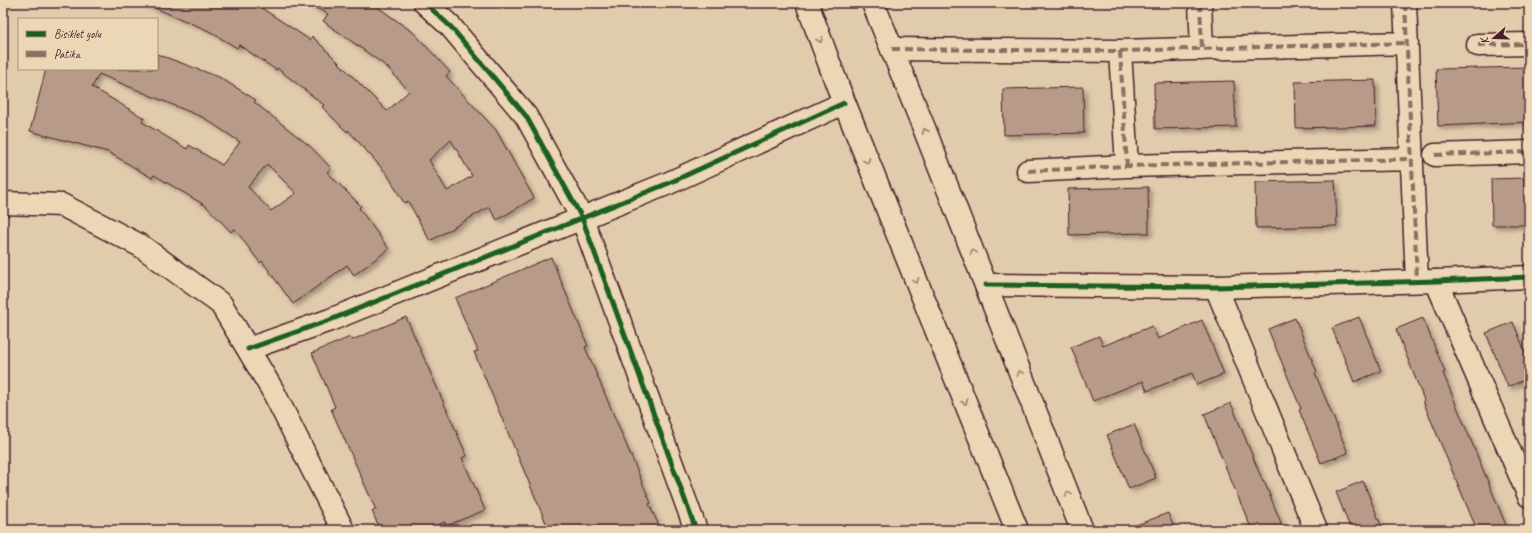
<svg xmlns="http://www.w3.org/2000/svg" width="1532" height="533" viewBox="0 0 1532 533" font-family="Caveat,sans-serif">
	<defs>
		<filter id="shadow"><feDropShadow dx="3.5" dy="3.5" stdDeviation="2" flood-color="#0004"/></filter>
	</defs>
	<rect width="100%" height="100%" fill="#e1cbad"/>
	<filter id="ink" filterUnits="userSpaceOnUse"><feTurbulence type="fractalNoise" baseFrequency=".025" numOctaves="2"/><feDisplacementMap in="SourceGraphic" scale="8" xChannelSelector="R" yChannelSelector="G"/><feConvolveMatrix kernelMatrix="1 2 1 2 8 2 1 2 1" color-interpolation-filters="sRGB"/></filter>
	<g filter="url(#ink)">
		<path fill="#b79a88" stroke="#4a1f2b" fill-rule="evenodd" filter="url(#shadow)" d="M 143,3 L 254,3 L 310,40 L 312,36 L 387,111 L 409,91 L 386,66 L 323,21 L 328,14 L 306,3 L 372,3 L 414,33 L 450,72 L 446,76 L 496,130 L 534,198 L 497,220 L 489,207 L 430,241 L 408,201 L 404,203 L 387,174 L 348,130 L 347,132 L 322,107 L 324,105 L 277,68 L 276,70 L 239,45 L 237,48 L 207,30 ZM 451,140 L 472,176 L 447,191 L 429,160 Z
			M 157,54 L 219,77 L 256,100 L 254,102 L 311,147 L 331,168 L 327,172 L 361,206 L 359,208 L 389,249 L 354,275 L 347,265 L 293,304 L 262,261 L 260,263 L 234,228 L 231,232 L 206,206 L 154,175 L 152,178 L 108,152 L 30,131 L 46,69 L 157,69 ZM 99,74 L 204,118 L 240,142 L 222,165 L 189,145 L 187,149 L 142,122 L 144,118 L 92,87 ZM 267,164 L 296,193 L 271,211 L 248,187 Z
			M 1529,67 L 1529,122 L 1438,126 L 1436,69 Z
			M 1375,80 L 1376,126 L 1296,128 L 1295,82 Z
			M 1234,81 L 1236,127 L 1155,129 L 1154,83 Z
			M 1083,87 L 1084,133 L 1004,135 L 1003,89 Z
			M 1524,178 L 1524,187 L 1529,187 L 1529,215 L 1525,216 L 1525,225 L 1492,225 L 1491,179 Z
			M 1335,180 L 1337,226 L 1256,228 L 1255,182 Z
			M 1148,187 L 1149,233 L 1069,235 L 1068,189 Z
			M 551,257 L 588,346 L 585,347 L 651,503 L 649,504 L 661,530 L 549,530 L 474,352 L 478,351 L 455,298 Z
			M 406,317 L 467,456 L 462,458 L 485,510 L 446,526 L 445,522 L 425,530 L 380,530 L 372,511 L 376,510 L 331,409 L 335,407 L 312,353 L 350,337 L 352,340 Z
			M 1359,317 L 1381,371 L 1354,382 L 1332,328 Z
			M 1295,318 L 1317,372 L 1315,373 L 1348,453 L 1321,463 L 1299,410 L 1301,409 L 1268,329 Z
			M 1423,318 L 1445,372 L 1443,373 L 1508,530 L 1477,530 L 1423,401 L 1424,400 L 1396,329 Z
			M 1202,320 L 1224,374 L 1197,385 L 1192,373 L 1147,391 L 1143,381 L 1093,401 L 1071,347 L 1099,336 L 1103,346 L 1152,326 L 1158,339 Z
			M 1513,322 L 1529,361 L 1529,378 L 1508,387 L 1486,333 Z
			M 1231,403 L 1263,482 L 1264,481 L 1284,530 L 1252,530 L 1226,468 L 1204,414 Z
			M 1134,424 L 1156,478 L 1129,489 L 1107,435 Z
			M 1363,481 L 1383,530 L 1351,530 L 1336,492 Z
			M 1168,513 L 1175,530 L 1126,530 L 1126,529 Z"/>
		<g fill="none" stroke-linecap="round" stroke-linejoin="round">
			<g stroke="#4a1f2b" stroke-width="25">
				<path id="minor" d="M 425,3 L 451,27 L 526,116 L 582,218 L 696,530
					M 1200,3 L 1202,49
					M 1405,3 L 1417,281
					M 1478,45 L 1529,44
					M 892,49 L 1120,51 L 1407,43
					M 1120,51 L 1127,166
					M 1435,155 L 1529,152
					M 1028,171 L 1127,166 L 1412,159
					M 3,203 L 62,205 L 141,246 L 221,304 L 273,391 L 343,530
					M 1436,281 L 1529,496
					M 1216,287 L 1316,530
					M 248,349 L 330,320 L 669,183 L 844,103"/>
			</g>
			<g stroke="#4a1f2b" stroke-width="25">
				<path id="tertiary" d="M 986,285 L 1216,287 L 1436,281 L 1529,277"/>
			</g>
			<g stroke="#4a1f2b" stroke-width="25">
				<path id="secondary" d="M 807,3 L 838,87 L 1017,530
					M 873,3 L 924,128 L 1082,530"/>
			</g>
			<use href="#minor" stroke="#ebd6b5" stroke-width="22"/>
			<use href="#tertiary" stroke="#ebd6b5" stroke-width="22"/>
			<use href="#secondary" stroke="#ebd6b5" stroke-width="22"/>
			<path stroke="#8d6e63" stroke-width="4" stroke-dasharray="8 4" stroke-linecap="butt" d="M 1200,3 L 1202,49
				M 1405,3 L 1417,281
				M 1478,45 L 1529,44
				M 892,49 L 1120,51 L 1407,43
				M 1120,51 L 1127,166
				M 1435,155 L 1529,152
				M 1028,171 L 1127,166 L 1412,159"/>
			<g stroke="#ebd6b5" stroke-width="8">
				<path id="cycleway" d="M 425,3 L 451,27 L 526,116 L 582,218 L 696,530
					M 986,285 L 1216,287 L 1436,281 L 1529,277
					M 248,349 L 330,320 L 669,183 L 844,103"/>
			</g>
			<use href="#cycleway" stroke="#1b5e20" stroke-width="5"/>
		</g>
		<defs><path id="oneway-chevron" d="M-2-3.5L2.5 0L-2 3.5" fill="none" stroke-width="1.6" stroke-linecap="round" stroke-linejoin="round"/></defs>
		<g stroke="#9a7a70">
			<use href="#oneway-chevron" transform="translate(820 40) rotate(70)"/>
			<use href="#oneway-chevron" transform="translate(925 131) rotate(-112)"/>
			<use href="#oneway-chevron" transform="translate(867 161) rotate(68)"/>
			<use href="#oneway-chevron" transform="translate(973 252) rotate(-111)"/>
			<use href="#oneway-chevron" transform="translate(916 281) rotate(68)"/>
			<use href="#oneway-chevron" transform="translate(1020 373) rotate(-111)"/>
			<use href="#oneway-chevron" transform="translate(965 402) rotate(68)"/>
			<use href="#oneway-chevron" transform="translate(1068 494) rotate(-111)"/>
		</g>
	</g>
	<rect width="1532" height="533" fill="none" stroke="#ebd6b5" stroke-width="16"/>
	<rect x="8" y="8" width="1516" height="517" fill="none" stroke="#4a1f2b" stroke-width="1.5" filter="url(#ink)"/>
	<rect x="18" y="18" width="140" height="52" fill="#ebd6b5" stroke="#ab8d7e"/>
	<rect x="26" y="31" width="20" height="6" fill="#1b5e20" stroke="#ab8d7e"/>
	<text x="54" y="38" font-size="12" fill="#4a1f2b">Bisiklet yolu</text>
	<rect x="26" y="51" width="20" height="6" fill="#8d6e63" stroke="#ab8d7e"/>
	<text x="54" y="58" font-size="12" fill="#4a1f2b">Patika</text>
	<g transform="translate(1494 38) rotate(250)" stroke="#ebd6b5" stroke-width="3" paint-order="stroke">
	<path d="M0-3L7 15L0 10L-7 15Z" fill="#4a1f2b"/>
	<text y="-6" font-size="11" font-weight="bold" text-anchor="middle" fill="#4a1f2b">K</text>
	</g>
</svg>
